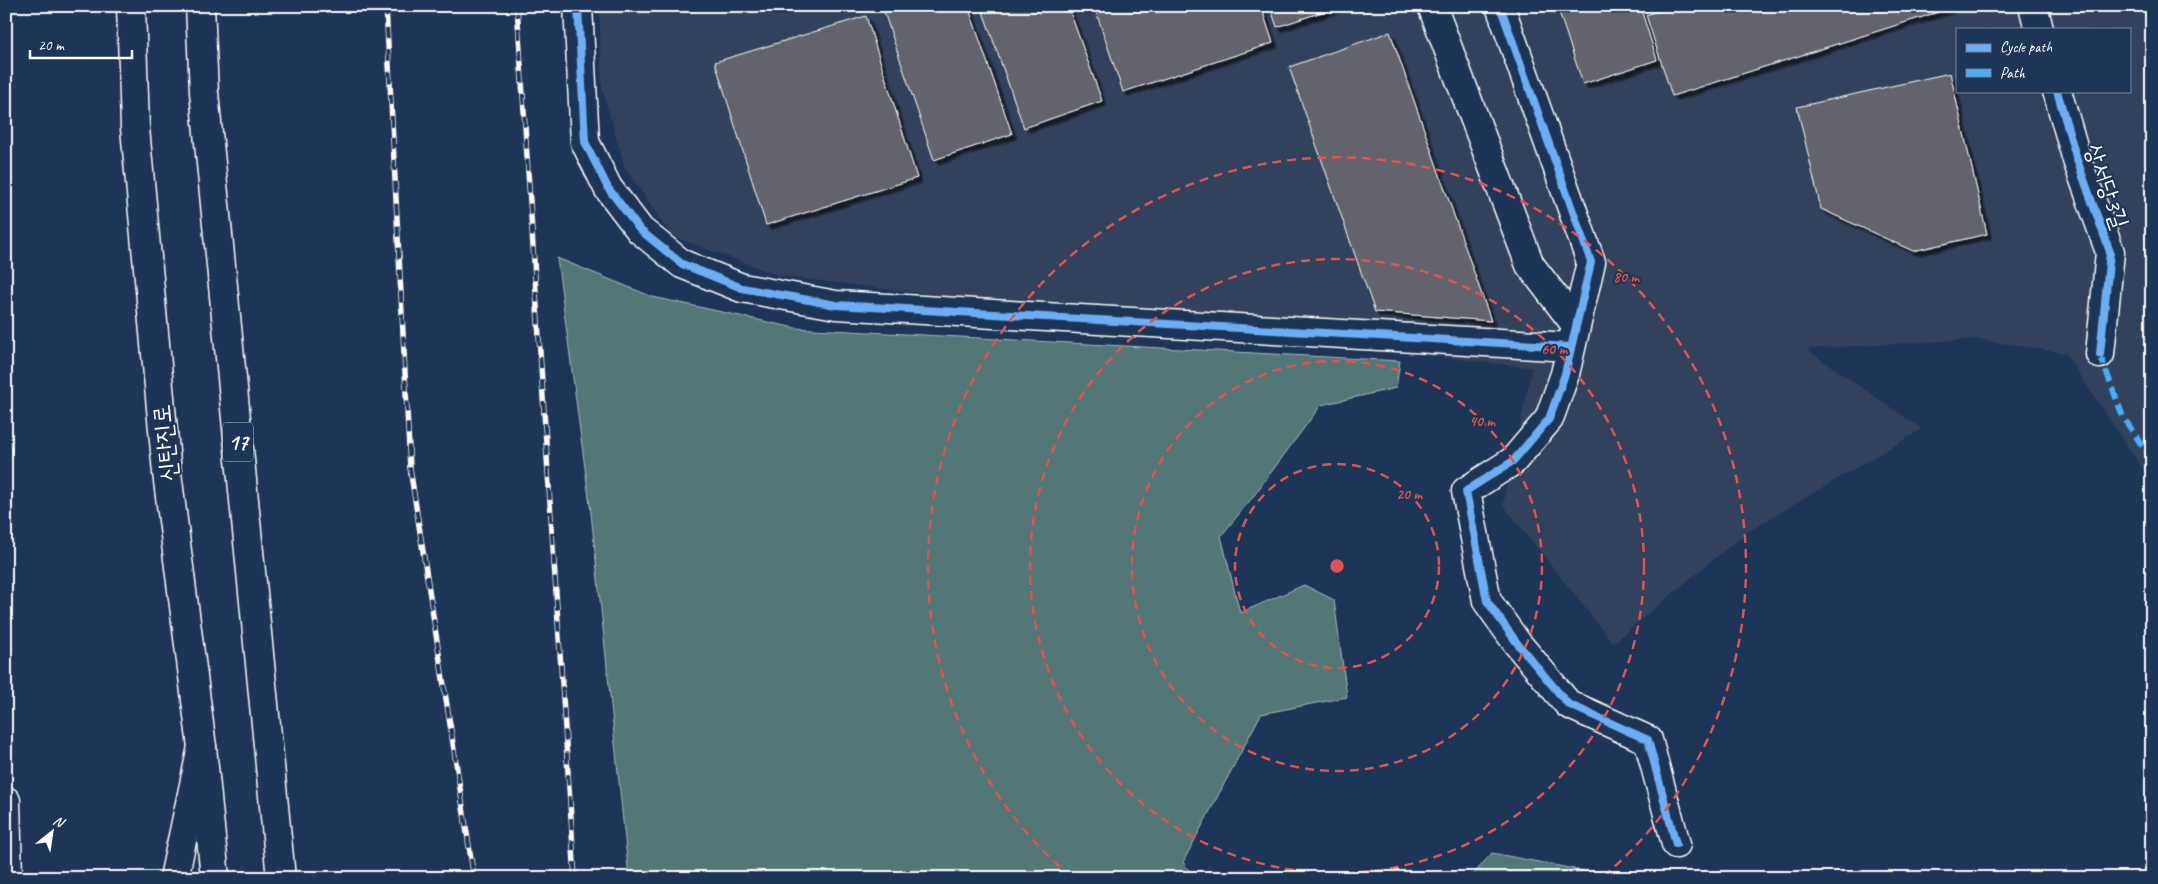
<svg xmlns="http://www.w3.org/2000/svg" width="2158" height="884" viewBox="0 0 2158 884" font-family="Caveat,'Poor Story',sans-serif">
	<defs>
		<filter id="shadow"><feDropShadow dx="4.5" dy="4.5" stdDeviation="1" flood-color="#0009"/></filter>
	</defs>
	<rect width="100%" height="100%" fill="#1d3557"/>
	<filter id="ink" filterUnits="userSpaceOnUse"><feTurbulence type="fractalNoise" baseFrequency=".02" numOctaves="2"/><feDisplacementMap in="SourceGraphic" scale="10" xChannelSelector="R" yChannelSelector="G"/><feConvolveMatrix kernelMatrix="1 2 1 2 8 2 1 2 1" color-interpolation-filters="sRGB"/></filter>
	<g filter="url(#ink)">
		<path fill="#32435d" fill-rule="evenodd" d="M 599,6 L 2152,6 L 2152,483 L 2065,353 L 1975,339 L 1806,349 L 1922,429 L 1744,534 L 1613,643 L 1503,505 L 1532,368 L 780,276 L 672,236 L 625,168 L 602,88 ZM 1957,29 L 2129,29 L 2129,91 L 1957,91 Z"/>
		<path fill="#537677" stroke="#a9babb" d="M 557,258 L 653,297 L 795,328 L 1400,361 L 1396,388 L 1321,405 L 1252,498 L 1221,536 L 1240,613 L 1304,585 L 1334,600 L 1347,697 L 1261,714 L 1183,862 L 1195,878 L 629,878 L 591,513 Z
			M 1492,853 L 1615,877 L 1615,878 L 1470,878 Z"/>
		<path fill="#62646c" stroke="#fff" filter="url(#shadow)" d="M 882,6 L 968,6 L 1012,134 L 934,160 Z
			M 981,6 L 1068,6 L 1102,101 L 1024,128 Z
			M 1094,6 L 1261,6 L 1273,43 L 1123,92 Z
			M 1270,6 L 1340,6 L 1277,27 Z
			M 1557,6 L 1640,6 L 1657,60 L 1583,84 Z
			M 1673,6 L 1950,6 L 1951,8 L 1672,96 L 1646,15 Z
			M 866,16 L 917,178 L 766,225 L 715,62 Z
			M 1390,32 L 1491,321 L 1375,312 L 1289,67 Z
			M 1950,73 L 1987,234 L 1913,251 L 1821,209 L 1797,107 Z"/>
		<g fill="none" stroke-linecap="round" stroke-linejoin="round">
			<g stroke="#fff" stroke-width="31">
				<path id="minor" d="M 578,6 L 585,142 L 608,188 L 640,230 L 682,264 L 742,288 L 836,305 L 1571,347
					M 1432,6 L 1530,265 L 1576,325
					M 1500,6 L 1591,262 L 1565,374 L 1549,419 L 1513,461 L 1466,491 L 1487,601 L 1517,643 L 1568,704 L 1648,740 L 1676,844
					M 2033,6 L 2039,29
					M 2057,91 L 2077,160 L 2110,252 L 2100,354"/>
			</g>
			<g stroke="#fff" stroke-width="31">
				<path id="major" d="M 131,6 L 135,128 L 167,473 L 202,747 L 215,878
					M 200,6 L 204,92 L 281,878"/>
			</g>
			<g stroke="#fff" stroke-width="31">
				<path id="highway" d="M 6,801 L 8,878
					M 174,878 L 202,747"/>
			</g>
			<use href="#minor" stroke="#1d3557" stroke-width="28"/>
			<use href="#major" stroke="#1d3557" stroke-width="28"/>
			<use href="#highway" stroke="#1d3557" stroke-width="28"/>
			<g stroke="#fff" stroke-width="5.5">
				<path id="rail" d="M 386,6 L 410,468 L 474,878
					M 517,6 L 575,878"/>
			</g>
			<use href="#rail" stroke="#1d3557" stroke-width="4" stroke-dasharray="11" stroke-linecap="butt"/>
			<path stroke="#49aef6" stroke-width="6" stroke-dasharray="12 6" stroke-linecap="butt" d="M 2100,354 L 2123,417 L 2152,460"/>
			<g stroke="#1d3557" stroke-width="11">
				<path id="cycleway" d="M 578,6 L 585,142 L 608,188 L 640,230 L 682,264 L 742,288 L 836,305 L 1571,347
					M 1500,6 L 1591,262 L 1565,374 L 1549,419 L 1513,461 L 1466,491 L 1487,601 L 1517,643 L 1568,704 L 1648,740 L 1676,844
					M 2057,91 L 2077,160 L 2110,252 L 2100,354"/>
			</g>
			<use href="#cycleway" stroke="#6dadf4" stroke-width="8"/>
		</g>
	</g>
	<g fill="none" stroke="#de5353" stroke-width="2.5" stroke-dasharray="9 6">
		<circle cx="1337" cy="566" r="102"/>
		<circle cx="1337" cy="566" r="205"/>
		<circle cx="1337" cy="566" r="307"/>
		<path d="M1071 877A409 409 0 1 1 1603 877"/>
	</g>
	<g text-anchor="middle" stroke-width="4" stroke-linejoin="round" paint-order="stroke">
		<rect fill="#1d3557" stroke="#bbc2cd" stroke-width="1" x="223" y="422.5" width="30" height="39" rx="4"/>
		<g font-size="22" font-weight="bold" fill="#fff">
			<text x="238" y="450">17</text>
		</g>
		<g font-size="24" fill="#fff" stroke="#1d3557">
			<text transform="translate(2107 186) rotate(71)" y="8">상서당3길</text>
			<text transform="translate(165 443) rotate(-96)" y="8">신탄진로</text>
		</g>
	</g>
	<circle cx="1337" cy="566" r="8" fill="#de5353" stroke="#1d3557" stroke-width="2.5"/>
	<g font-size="15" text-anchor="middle" font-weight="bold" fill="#de5353" stroke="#1d3557" stroke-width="4" stroke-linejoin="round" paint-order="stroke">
		<text x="1626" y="282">80 m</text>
		<text x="1554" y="354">60 m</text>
		<text x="1482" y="426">40 m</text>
		<text x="1409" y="499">20 m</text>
	</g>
	<rect width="2158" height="884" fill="none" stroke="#1d3557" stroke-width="25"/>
	<rect x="12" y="12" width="2133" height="859" fill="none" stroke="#fff" stroke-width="2" filter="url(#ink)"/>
	<rect x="1956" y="28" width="175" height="65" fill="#1d3557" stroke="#77869a"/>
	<rect x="1966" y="44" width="25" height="8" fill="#6dadf4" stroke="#77869a"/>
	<text x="2000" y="52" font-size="15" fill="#ffffff">Cycle path</text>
	<rect x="1966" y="69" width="25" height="8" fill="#49aef6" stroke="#77869a"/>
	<text x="2000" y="78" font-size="15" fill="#ffffff">Path</text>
	<g transform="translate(52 832) rotate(30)" stroke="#1d3557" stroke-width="4" paint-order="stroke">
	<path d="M0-4L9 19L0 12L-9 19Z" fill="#ffffff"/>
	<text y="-8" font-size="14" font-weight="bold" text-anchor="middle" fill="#ffffff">N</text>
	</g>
	<path d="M30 50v8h102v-8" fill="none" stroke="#ffffff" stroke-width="2.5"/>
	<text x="38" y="50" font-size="15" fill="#ffffff" stroke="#1d3557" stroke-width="4" paint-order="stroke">20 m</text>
</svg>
